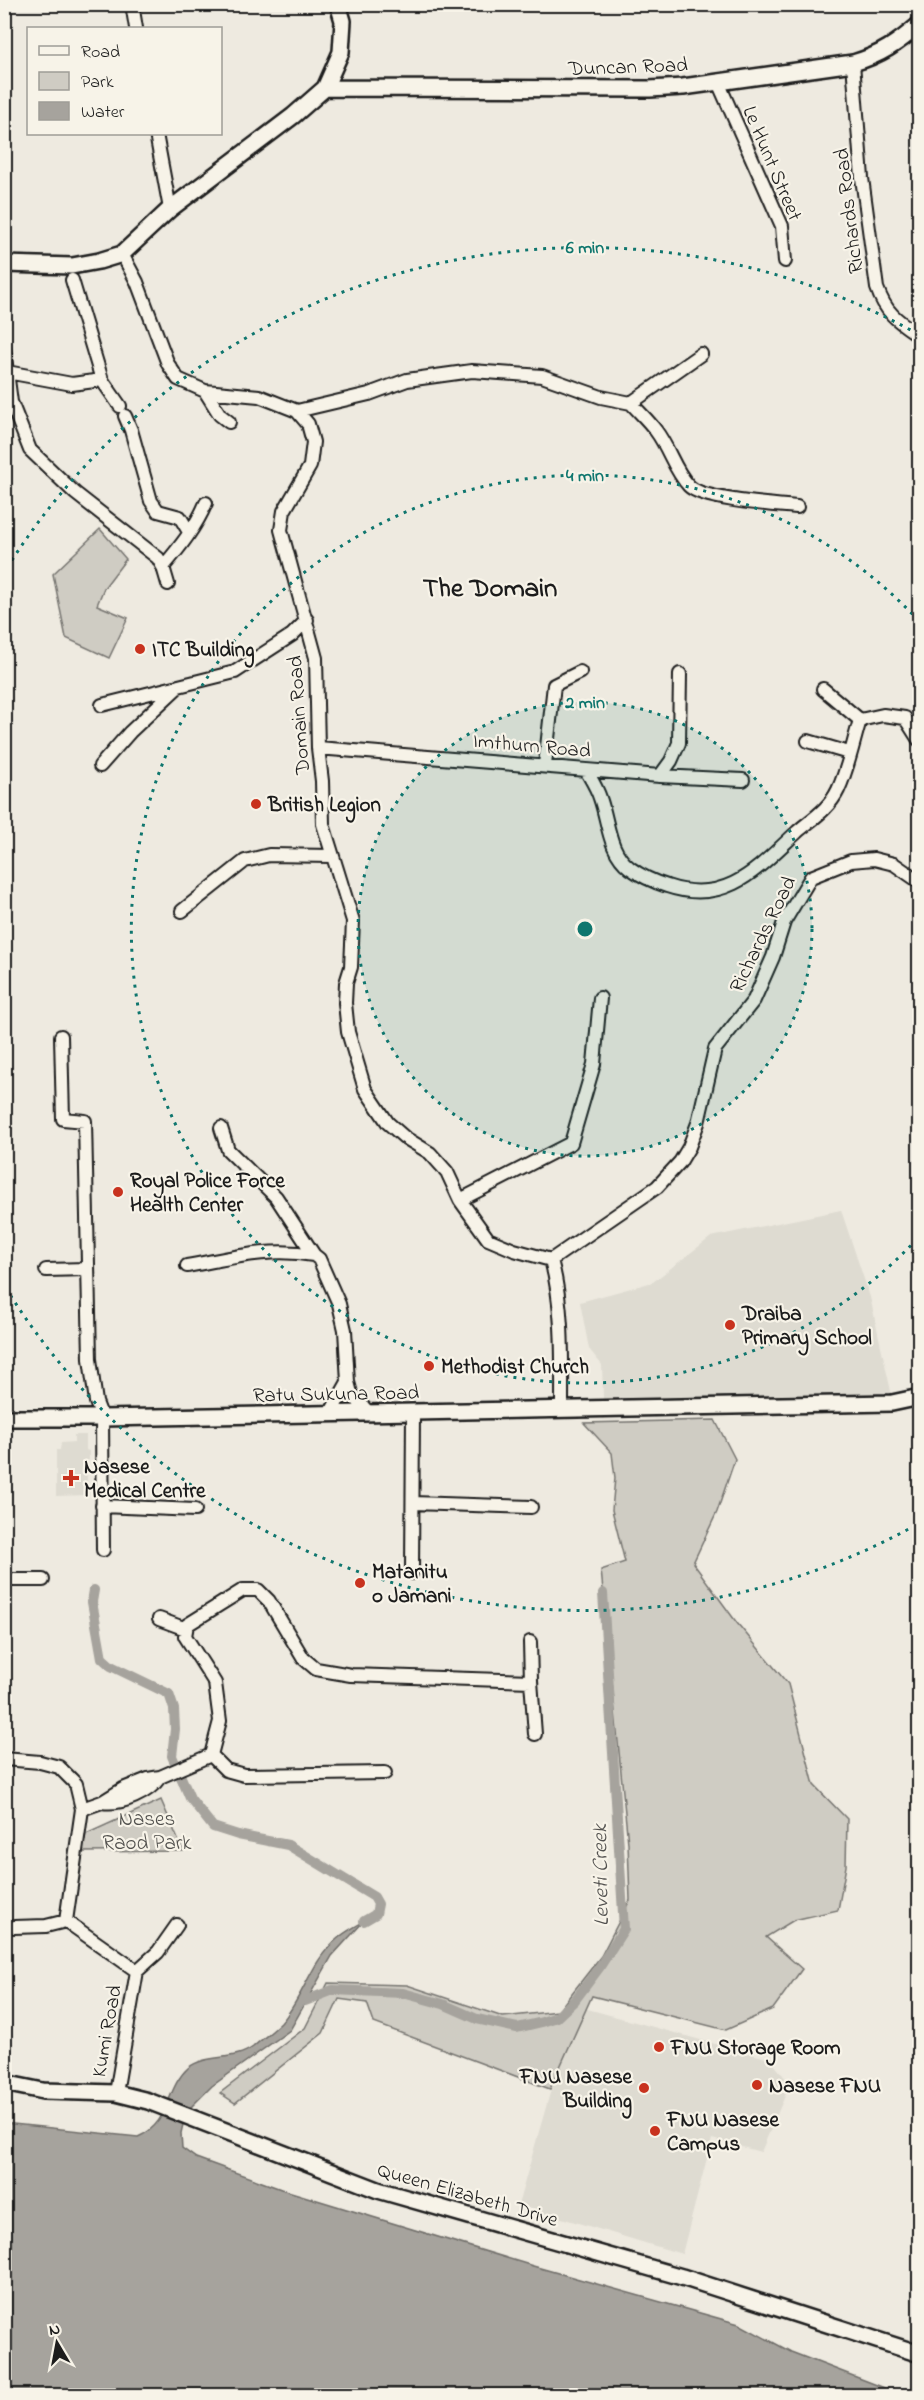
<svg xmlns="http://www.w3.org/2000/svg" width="924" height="2400" viewBox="0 0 924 2400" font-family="'Indie Flower',sans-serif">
	<rect width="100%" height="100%" fill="#eeeae0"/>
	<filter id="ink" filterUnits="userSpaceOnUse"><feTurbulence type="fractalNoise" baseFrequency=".0167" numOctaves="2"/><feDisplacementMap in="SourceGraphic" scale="12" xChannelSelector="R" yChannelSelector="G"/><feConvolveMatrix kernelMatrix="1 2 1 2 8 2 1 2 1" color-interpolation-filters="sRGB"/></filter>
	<g filter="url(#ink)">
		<path fill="#dedbd1" d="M 841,1210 L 870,1297 L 892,1396 L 613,1401 L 603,1399 L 602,1365 L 589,1349 L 580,1302 L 653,1282 L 711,1237 Z
			M 74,1435 L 86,1435 L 86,1450 L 89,1451 L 89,1460 L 87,1460 L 87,1495 L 56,1496 L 56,1450 L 60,1450 L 61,1443 L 74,1442 Z
			M 584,2008 L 770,2059 L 790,2084 L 761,2152 L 712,2139 L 682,2254 L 518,2205 L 550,2093 Z"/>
		<path fill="#cfccc3" stroke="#767470" stroke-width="1.5" d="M 100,529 L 126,559 L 104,588 L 97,605 L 128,618 L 109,658 L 66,638 L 53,574 Z
			M 715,1420 L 735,1459 L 717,1512 L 693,1563 L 737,1623 L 788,1684 L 814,1785 L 847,1819 L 846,1866 L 838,1910 L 794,1920 L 766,1937 L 802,1969 L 773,2009 L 726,2030 L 592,1996 L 550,2089 L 374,2023 L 367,2003 L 339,1999 L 323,2033 L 235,2103 L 220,2093 L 305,2028 L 328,1983 L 407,1985 L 503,2017 L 558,2011 L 601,1956 L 630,1900 L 628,1843 L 601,1570 L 625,1562 L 612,1510 L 615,1478 L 612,1453 L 584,1423 Z
			M 161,1800 L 183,1851 L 82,1852 L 86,1834 Z"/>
		<path fill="#a6a39d" stroke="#6f6d69" stroke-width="1.5" d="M 364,1921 L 332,1956 L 290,2030 L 212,2086 L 191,2107 L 185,2116 L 181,2133 L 182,2148 L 196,2158 L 281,2189 L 533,2266 L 739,2324 L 791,2352 L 895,2392 L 917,2395 L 5,2395 L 4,2123 L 138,2137 C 171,2123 165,2089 188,2068 C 206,2053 233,2062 253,2047 C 262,2039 273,2031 281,2023 C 303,1998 311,1961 337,1939 C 344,1932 355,1927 364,1921 Z"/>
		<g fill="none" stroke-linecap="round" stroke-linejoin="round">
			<path stroke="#a6a39d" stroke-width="10" d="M 94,1590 L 92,1602 L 102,1658 L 111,1666 L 169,1694 L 174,1709 L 175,1729 L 172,1756 L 190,1798 L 213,1827 L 238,1835 L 288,1845 L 374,1897 L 378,1904 L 376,1914 L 364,1921
				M 305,2001 L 333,1990 L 403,1993 L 443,2004 L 477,2019 L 517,2028 L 542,2022 L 557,2017 L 575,2000 L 599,1968 L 624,1929 L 603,1593"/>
			<g stroke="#1c1c1c" stroke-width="16">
				<path id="minor" d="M 132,4 L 136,28
					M 853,63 L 862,178 L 877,288 C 886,314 898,321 920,336
					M 718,82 L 782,226 L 785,261
					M 156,134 L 170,209
					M 122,254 L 137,282 L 168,364 L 178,379 L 205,391 L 259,396 L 297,411 L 308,424 L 313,442 L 310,466 L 284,511 L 281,530 L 316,658 L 318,748 L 322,781 L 323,824 L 353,921 L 351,967 L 346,983 L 345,1003 L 348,1032 L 365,1089 L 388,1123 L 404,1137 L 430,1153 L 447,1172 L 460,1200 L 488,1239 L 514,1250 L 551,1260 C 564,1308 562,1359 562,1409
					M 72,280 L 102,380 L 120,406
					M 4,349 L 11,402 L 30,450 L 75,493 L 158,558 L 163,567 L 168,584
					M 7,372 L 72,384 L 102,380
					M 205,391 L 220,415 L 229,422
					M 631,403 C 639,412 649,421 656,431 C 669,448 674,470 689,486 C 702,500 776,505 797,507
					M 297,411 L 369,394 L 407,380 L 472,371 L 542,376 L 601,397 L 631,403 L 701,354
					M 125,416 L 131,430 L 151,501 L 158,511 L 180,517 L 189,532
					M 163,567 C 180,547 196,527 206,503
					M 102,705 L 235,672 L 292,635 L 307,620
					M 860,720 L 883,715 L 905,718 L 919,740
					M 808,741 L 849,753
					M 318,748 L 660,776 L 743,780
					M 545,765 L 554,685 L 580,672
					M 100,766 L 130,732 L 179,686
					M 586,770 C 591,779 597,788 600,798 C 609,823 608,851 630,868 C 641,876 654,882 667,886 C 726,906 757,869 797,832 C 812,819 829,809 838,790 C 848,769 853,743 860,720 L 823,689
					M 660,776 L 671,761 L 679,743 L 680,674
					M 182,911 L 245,861 L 269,855 L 332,856
					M 61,1036 L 63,1119 L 85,1121 L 90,1359 L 96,1402 L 102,1418 L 103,1550
					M 221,1128 L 228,1150 L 276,1197 L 314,1255 L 319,1259 L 339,1304 L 345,1330 L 348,1382 L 351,1393 L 369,1413
					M 460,1200 L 571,1143 L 594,1064 L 600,998
					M 551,1260 L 657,1187 L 680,1162 L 689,1147 L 698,1123 L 715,1049 L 754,1000 L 773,957 L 784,922 L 811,877 L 851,861 L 874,859 L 894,864 L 920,882
					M 187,1266 C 232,1258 268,1247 314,1255
					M 46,1270 L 87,1269
					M 330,1414 L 348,1382
					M 413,1503 L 531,1507
					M 102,1506 L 195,1510
					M 412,1573 L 413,1412
					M 4,1580 L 43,1580
					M 159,1619 L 186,1629
					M 531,1681 L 535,1734
					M 211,1755 L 226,1770 L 244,1775 L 385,1773
					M 4,1759 L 40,1762 L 59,1767 L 76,1784 L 82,1809 L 66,1921
					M 102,1802 C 122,1805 149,1793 160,1777
					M 82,1809 L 102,1802 L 123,1789 L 148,1779 L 160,1777 L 211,1755 L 220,1721 L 215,1683 L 185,1636 L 187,1625 L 243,1590 L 258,1590 L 269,1601 L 303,1658 L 316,1669 L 351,1675 L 531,1681 L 530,1642
					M 14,1927 L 46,1926 L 66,1921 L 137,1971 L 116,2093
					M 137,1971 L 158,1952 L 177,1925"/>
			</g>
			<g stroke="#1c1c1c" stroke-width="20">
				<path id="major" d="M 325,88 L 650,89 L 683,87 L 853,63 C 881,55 898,43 920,24
					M 4,264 L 72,266 L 99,261 L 122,254 L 170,209 L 293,116 L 325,88 L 341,52 L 343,21 L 338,4
					M 4,1418 L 102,1418 L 892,1403 L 920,1397
					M 4,2083 L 43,2091 L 116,2093 L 148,2101 L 378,2190 L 682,2277 L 920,2354"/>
			</g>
			<use href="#minor" stroke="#f7f3e8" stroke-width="12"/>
			<use href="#major" stroke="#f7f3e8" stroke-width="15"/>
		</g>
	</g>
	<circle cx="585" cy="929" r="227" fill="#0f766e" fill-opacity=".12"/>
	<g fill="none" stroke="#0f766e" stroke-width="3" stroke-dasharray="3 6">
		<circle cx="585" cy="929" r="227"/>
		<path d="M917 1239A454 454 0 1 1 917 619"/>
		<path d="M916 1525A682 682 0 0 1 7 1290M7 568A682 682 0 0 1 916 333"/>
	</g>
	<g fill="#c8321e" stroke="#f7f3e8" stroke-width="2">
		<circle cx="140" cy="649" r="6"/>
		<circle cx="256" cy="804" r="6"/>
		<circle cx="118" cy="1192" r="6"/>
		<circle cx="730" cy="1325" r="6"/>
		<circle cx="429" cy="1366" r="6"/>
		<path d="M68 1469h6v6h6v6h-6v6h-6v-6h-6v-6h6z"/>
		<circle cx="360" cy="1583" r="6"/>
		<circle cx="659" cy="2047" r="6"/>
		<circle cx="757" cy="2085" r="6"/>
		<circle cx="644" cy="2088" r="6"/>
		<circle cx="655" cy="2131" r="6"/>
	</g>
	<g text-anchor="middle" stroke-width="4.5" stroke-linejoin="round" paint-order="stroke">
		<g font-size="21" fill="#1c1c1c" stroke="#f7f3e8">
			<text transform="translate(628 66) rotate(-2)" y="7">Duncan Road</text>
			<text transform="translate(773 163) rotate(67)" y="7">Le Hunt Street</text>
			<text transform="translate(848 211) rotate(-97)" y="7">Richards Road</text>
			<text transform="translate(298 715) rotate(-94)" y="7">Domain Road</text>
			<text transform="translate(532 745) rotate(5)" y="7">Imthurn Road</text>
			<text transform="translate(762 934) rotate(-64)" y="7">Richards Road</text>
			<text transform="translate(336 1393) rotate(-1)" y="7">Ratu Sukuna Road</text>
			<text transform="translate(106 2031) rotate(-80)" y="7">Kumi Road</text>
			<text transform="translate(468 2194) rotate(16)" y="7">Queen Elizabeth Drive</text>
		</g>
		<g font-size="21" font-weight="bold" fill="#1c1c1c" stroke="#f7f3e8" text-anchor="start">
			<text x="152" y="656">ITC Building</text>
			<text x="268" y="811">British Legion</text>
			<text x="130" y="1187">Royal Police Force<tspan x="130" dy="24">Health Center</tspan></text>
			<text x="742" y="1320">Draiba<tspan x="742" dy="24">Primary School</tspan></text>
			<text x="441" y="1373">Methodist Church</text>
			<text x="84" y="1473">Nasese<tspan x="84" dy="24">Medical Centre</tspan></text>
			<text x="372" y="1578">Matanitu<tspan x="372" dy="24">o Jamani</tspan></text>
			<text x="671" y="2054">FNU Storage Room</text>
			<text x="632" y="2083" text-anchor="end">FNU Nasese<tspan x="632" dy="24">Building</tspan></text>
			<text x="769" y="2092">Nasese FNU</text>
			<text x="667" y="2126">FNU Nasese<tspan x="667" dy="24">Campus</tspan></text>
		</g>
		<g font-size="21" fill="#52514e" stroke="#f7f3e8">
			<text x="147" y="1825">Nases<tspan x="147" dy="24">Raod Park</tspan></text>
		</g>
		<g font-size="22" font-style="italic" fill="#535250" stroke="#f7f3e8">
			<text transform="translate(599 1875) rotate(-91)" y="8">Leveti Creek</text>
		</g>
		<g font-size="27" font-weight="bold" fill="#1c1c1c" stroke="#f7f3e8">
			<text x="490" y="596">The Domain</text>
		</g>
	</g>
	<circle cx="585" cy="929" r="9" fill="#0f766e" stroke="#f7f3e8" stroke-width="3"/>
	<g font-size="18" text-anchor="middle" font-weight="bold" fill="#0f766e" stroke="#f7f3e8" stroke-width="4.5" stroke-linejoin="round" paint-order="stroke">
		<text x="585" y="253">6 min</text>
		<text x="585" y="481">4 min</text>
		<text x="585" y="708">2 min</text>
	</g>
	<rect width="924" height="2400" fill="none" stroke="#f7f3e8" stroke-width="24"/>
	<rect x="12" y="12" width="900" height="2376" fill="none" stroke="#1c1c1c" stroke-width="2" filter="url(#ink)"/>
	<rect x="27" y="27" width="195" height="108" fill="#f7f3e8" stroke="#9f9d96" stroke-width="1.5"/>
	<rect x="39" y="46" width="30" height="9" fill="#f7f3e8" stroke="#9f9d96" stroke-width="1.5"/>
	<text x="81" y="57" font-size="18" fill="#1c1c1c">Road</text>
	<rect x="39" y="72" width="30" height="18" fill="#cfccc3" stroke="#9f9d96" stroke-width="1.5"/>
	<text x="81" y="87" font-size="18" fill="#1c1c1c">Park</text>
	<rect x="39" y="102" width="30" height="18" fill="#a6a39d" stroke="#9f9d96" stroke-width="1.5"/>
	<text x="81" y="117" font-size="18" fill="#1c1c1c">Water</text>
	<g transform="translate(57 2343) rotate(350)" stroke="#f7f3e8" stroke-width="4.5" paint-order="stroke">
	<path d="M0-4.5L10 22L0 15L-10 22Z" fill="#1c1c1c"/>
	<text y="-9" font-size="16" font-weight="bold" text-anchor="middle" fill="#1c1c1c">N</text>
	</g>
</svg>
